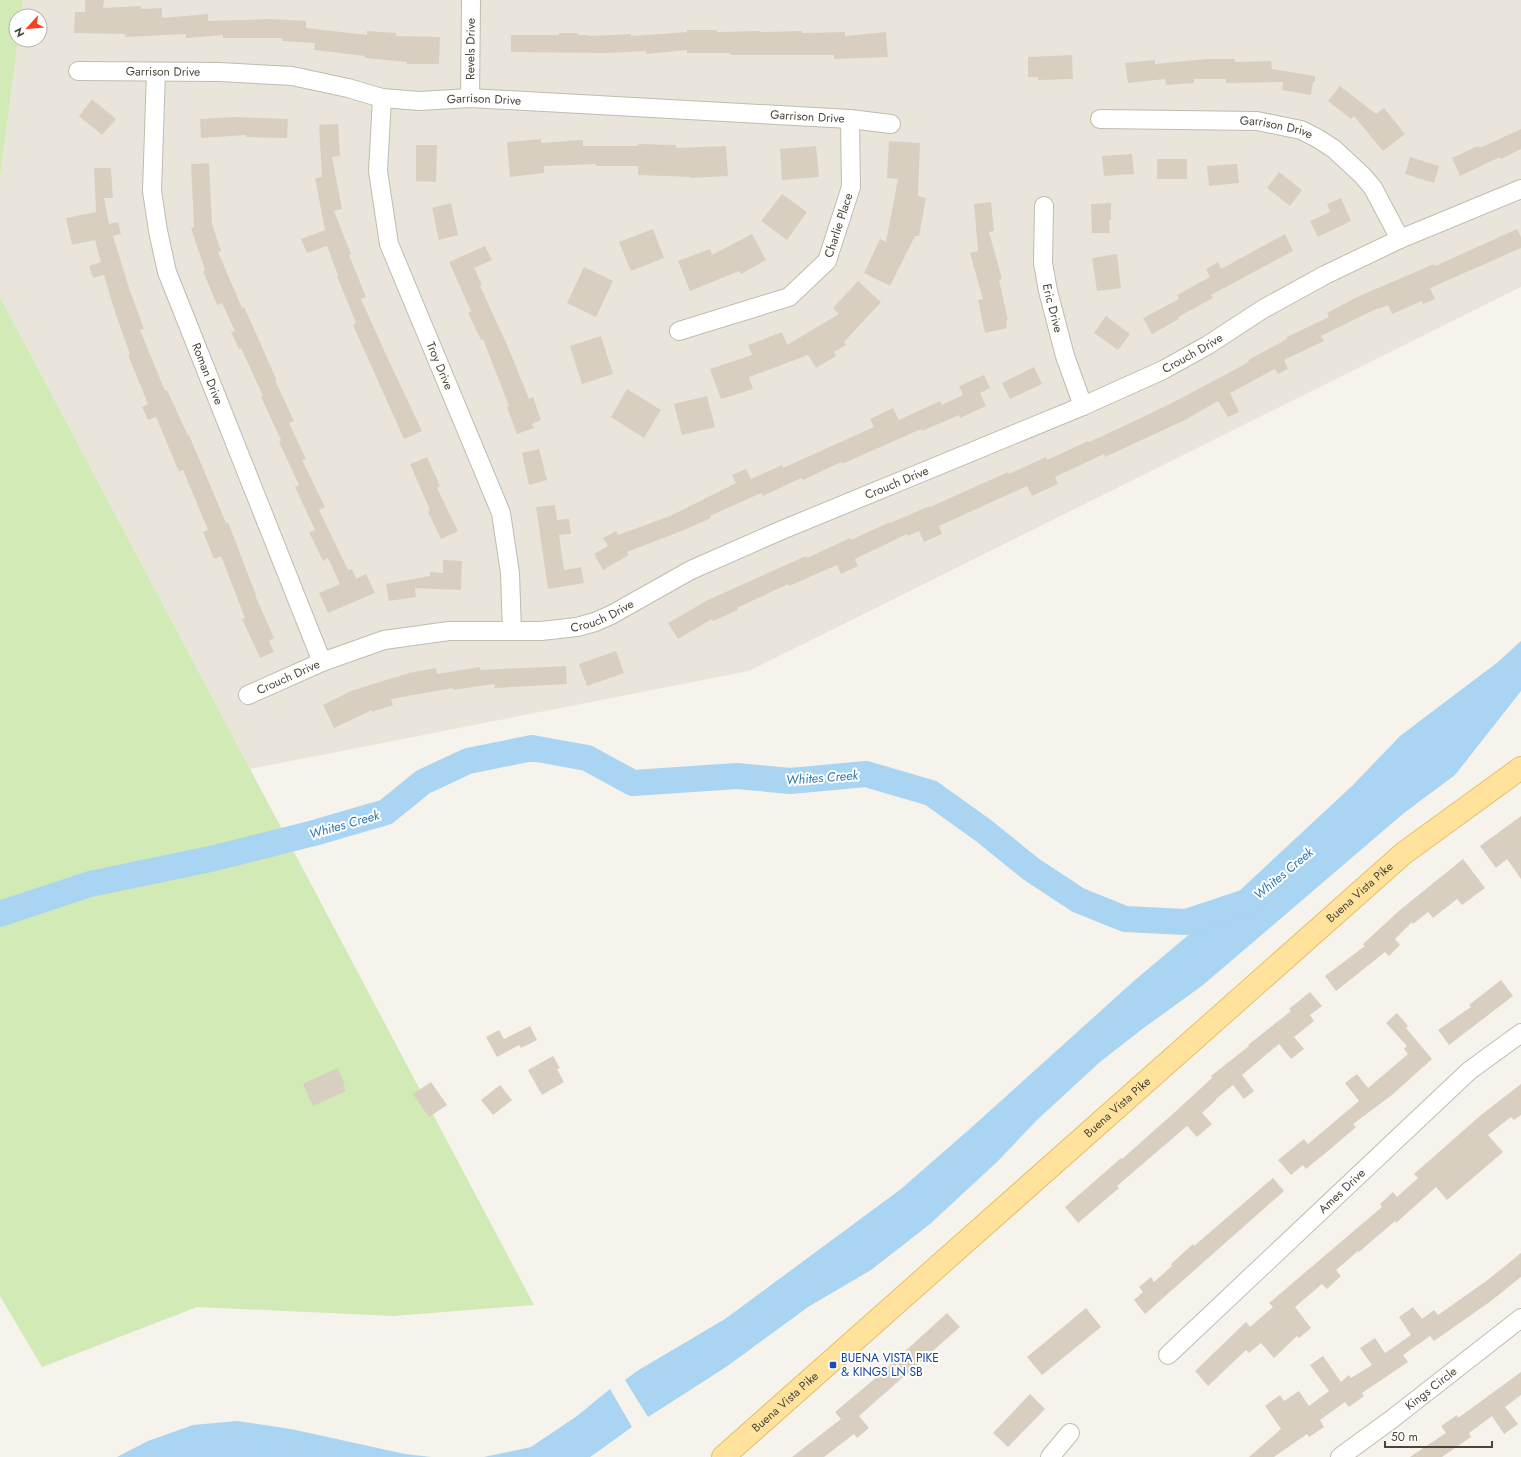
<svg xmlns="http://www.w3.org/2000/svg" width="1521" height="1457" viewBox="0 0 1521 1457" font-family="Jost,sans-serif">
	<rect width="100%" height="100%" fill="#f6f3ec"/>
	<path fill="#eae5da" d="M 23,0 L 1521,0 L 1521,287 L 749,671 L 250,769 L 0,297 L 0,177 L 18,40 L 40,40 L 40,16 L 21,16 Z"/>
	<path fill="#d2eab5" d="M 0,0 L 23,0 L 21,16 L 16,16 L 16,40 L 18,40 L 0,177 Z
		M 0,297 L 534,1305 L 393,1316 L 197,1307 L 42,1367 L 0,1296 Z"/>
	<path fill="#a9d4f2" d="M 1521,641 L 1521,691 L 1455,775 L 1404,813 L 1203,985 L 1141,1030 L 1100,1062 L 1037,1120 L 998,1161 L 930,1224 L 871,1270 L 808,1307 L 726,1367 L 648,1417 L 625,1380 L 637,1371 L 725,1319 L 901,1189 L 972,1127 L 1135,980 L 1223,906 L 1353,785 L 1400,736 L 1498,662 Z
		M 610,1389 L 632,1427 L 590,1457 L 484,1457 L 531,1447 L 577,1416 Z
		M 237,1421 L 291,1429 L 405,1454 L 431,1457 L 117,1457 L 148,1441 L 193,1425 Z"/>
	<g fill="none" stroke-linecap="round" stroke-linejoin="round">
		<path stroke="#a9d4f2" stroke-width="26" d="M 0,914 L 90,884 L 215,858 L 314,833 L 386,812 L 423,782 L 468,761 L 532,748 L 587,758 L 633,783 L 737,776 L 790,781 L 866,774 L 931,793 L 984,831 L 1031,869 L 1078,900 L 1125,919 L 1186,922 L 1249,901"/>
	</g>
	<path fill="#d8cfc1" d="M 85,0 L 104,0 L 103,8 L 141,6 L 141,9 L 162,8 L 162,18 L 208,14 L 208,21 L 272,19 L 306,21 L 306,28 L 367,35 L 367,31 L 396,33 L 396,36 L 440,37 L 439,64 L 407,64 L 407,62 L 365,58 L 365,56 L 314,50 L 315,43 L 282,41 L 282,38 L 223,38 L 223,35 L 186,38 L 186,34 L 125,37 L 125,34 L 74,33 L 75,12 L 85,12 Z
		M 687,30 L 717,30 L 717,32 L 760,31 L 760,32 L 802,31 L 802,33 L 845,32 L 845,36 L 886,32 L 888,57 L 834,59 L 834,55 L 730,55 L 730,53 L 687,53 L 687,50 L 646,54 L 646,51 L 607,53 L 511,52 L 511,35 L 559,35 L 559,33 L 578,33 L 578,35 L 588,35 L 588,36 L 631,34 L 631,36 L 687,32 Z
		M 1072,55 L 1073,79 L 1038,80 L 1038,77 L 1028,77 L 1028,57 Z
		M 1207,59 L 1235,59 L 1235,62 L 1271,61 L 1272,69 L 1315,76 L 1315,82 L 1313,82 L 1311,95 L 1282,90 L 1283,82 L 1226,83 L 1226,79 L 1194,79 L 1194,83 L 1166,85 L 1165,79 L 1128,83 L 1125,63 L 1155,60 L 1155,64 Z
		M 1340,86 L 1376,114 L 1384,108 L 1405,134 L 1383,151 L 1354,116 L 1351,119 L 1328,101 Z
		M 92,99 L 116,119 L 102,135 L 79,116 Z
		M 233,117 L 288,119 L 287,138 L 246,137 L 246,135 L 201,138 L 200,119 Z
		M 338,124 L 340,156 L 332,157 L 342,209 L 334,211 L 351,254 L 349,255 L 366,297 L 361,299 L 388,359 L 422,431 L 404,439 L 353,325 L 356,323 L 337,276 L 338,275 L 327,246 L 307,253 L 301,239 L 325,230 L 315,178 L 322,177 L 319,125 Z
		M 1521,129 L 1521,149 L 1501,159 L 1500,157 L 1460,176 L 1452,158 L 1478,146 L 1480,148 Z
		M 541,139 L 541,143 L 583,140 L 583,146 L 638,146 L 638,144 L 676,145 L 676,148 L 726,146 L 728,176 L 691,178 L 691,177 L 638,175 L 638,166 L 596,166 L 596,164 L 544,166 L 544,173 L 510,177 L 507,142 Z
		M 889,141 L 920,143 L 918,196 L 926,198 L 919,236 L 915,236 L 890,286 L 864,273 L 880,239 L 886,242 L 898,179 L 887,178 Z
		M 416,145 L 437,145 L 436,182 L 416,181 Z
		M 816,146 L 819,177 L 782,180 L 780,149 Z
		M 1132,154 L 1134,174 L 1104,176 L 1102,156 Z
		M 1410,157 L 1439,166 L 1434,183 L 1405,174 Z
		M 1157,159 L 1187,159 L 1187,179 L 1157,179 Z
		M 209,163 L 212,224 L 221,251 L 218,252 L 242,308 L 244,307 L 259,340 L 276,379 L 275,380 L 294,421 L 289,423 L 306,459 L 302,460 L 325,507 L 319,510 L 348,570 L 352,569 L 356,579 L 366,574 L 375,593 L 328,613 L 319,593 L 340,584 L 328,558 L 323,561 L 309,532 L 315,530 L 295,487 L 299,485 L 279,442 L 281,440 L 261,397 L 263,396 L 241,348 L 239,349 L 231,332 L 235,331 L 222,303 L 217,305 L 203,271 L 205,270 L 191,228 L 194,227 L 191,164 Z
		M 1237,164 L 1239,183 L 1209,186 L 1207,166 Z
		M 94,168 L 111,168 L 113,198 L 104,198 L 109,224 L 118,222 L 121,234 L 113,236 L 130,291 L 144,329 L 140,330 L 165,391 L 167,390 L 188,436 L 189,435 L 226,523 L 228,522 L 256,595 L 255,595 L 274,638 L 269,641 L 274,652 L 260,658 L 242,619 L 245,618 L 221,556 L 214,559 L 203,532 L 208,530 L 183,470 L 179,472 L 156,417 L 148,420 L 142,407 L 148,404 L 128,355 L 130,354 L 115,312 L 104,275 L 93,278 L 89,266 L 101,262 L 95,240 L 72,245 L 66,218 L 96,212 Z
		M 1279,172 L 1302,190 L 1290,206 L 1267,188 Z
		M 782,194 L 807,212 L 787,240 L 761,221 Z
		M 1341,198 L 1351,221 L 1318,237 L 1310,221 L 1330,212 L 1327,204 Z
		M 991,202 L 994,231 L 989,232 L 1002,279 L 999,280 L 1008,320 L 1006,321 L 1007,328 L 985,333 L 978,300 L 983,299 L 970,253 L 978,251 L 974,204 Z
		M 451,203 L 458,235 L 439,240 L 432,208 Z
		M 1111,203 L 1111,220 L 1109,220 L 1110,233 L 1092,233 L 1091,204 Z
		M 653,229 L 664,258 L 631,271 L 619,242 Z
		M 1517,229 L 1521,237 L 1521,248 L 1430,288 L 1435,299 L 1423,304 L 1422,301 L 1392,314 L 1388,305 L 1378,309 L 1378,308 L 1321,336 L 1324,341 L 1284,360 L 1288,369 L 1278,374 L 1275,369 L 1230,393 L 1239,412 L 1228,417 L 1218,401 L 1185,420 L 1105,457 L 1104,454 L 1055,477 L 1058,484 L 1032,496 L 1027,486 L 939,526 L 942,534 L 924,542 L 919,531 L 908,536 L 907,534 L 855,559 L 858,566 L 841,574 L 837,565 L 789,586 L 788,584 L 737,608 L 738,610 L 713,621 L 712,619 L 678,639 L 668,623 L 708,600 L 806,556 L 807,558 L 850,538 L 851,540 L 890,522 L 890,523 L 930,506 L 930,507 L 1008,472 L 1009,474 L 1046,457 L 1047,460 L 1088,441 L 1089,442 L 1124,426 L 1170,404 L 1249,362 L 1248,360 L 1287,339 L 1287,337 L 1329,317 L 1327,313 L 1357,297 L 1434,264 L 1435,266 Z
		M 752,234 L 766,260 L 741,274 L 739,271 L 690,291 L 678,261 L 710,249 L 712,255 Z
		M 1285,234 L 1293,251 L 1211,295 L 1213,298 L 1178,317 L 1179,319 L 1152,334 L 1143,318 L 1179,299 L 1177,295 L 1210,277 L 1206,269 L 1218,262 L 1221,269 Z
		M 485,246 L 492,260 L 474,268 L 482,285 L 480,286 L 508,347 L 529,399 L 533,397 L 541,420 L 532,424 L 534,428 L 517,434 L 507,407 L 509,406 L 483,339 L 481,340 L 468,313 L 471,311 L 449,262 Z
		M 1117,254 L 1121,288 L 1097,291 L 1092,258 Z
		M 584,267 L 613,281 L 596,317 L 567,303 Z
		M 858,281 L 881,302 L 844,342 L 846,345 L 834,352 L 836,356 L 816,368 L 808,355 L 749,377 L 753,389 L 721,399 L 710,369 L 752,355 L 748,345 L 782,332 L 787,345 L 839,314 L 833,308 Z
		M 1106,316 L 1130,334 L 1118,350 L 1094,333 Z
		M 601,336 L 613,374 L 582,384 L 570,346 Z
		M 1034,367 L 1042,384 L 1010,399 L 1002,383 Z
		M 984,375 L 990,388 L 980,393 L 986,406 L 960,418 L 959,415 L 922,431 L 921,429 L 842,464 L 841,462 L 803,480 L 801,478 L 763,496 L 761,493 L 710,516 L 711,518 L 684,530 L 627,552 L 629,555 L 603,570 L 594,554 L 608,546 L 603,538 L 616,531 L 618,535 L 670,516 L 736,483 L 732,475 L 746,469 L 751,479 L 782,465 L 783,468 L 874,427 L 870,419 L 893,408 L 899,420 L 940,401 L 942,405 L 963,395 L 959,386 Z
		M 627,389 L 661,410 L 644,438 L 611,417 Z
		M 707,396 L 715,427 L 682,435 L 674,404 Z
		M 539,449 L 547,480 L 529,485 L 522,453 Z
		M 427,457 L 440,486 L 437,488 L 458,531 L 441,539 L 428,512 L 430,510 L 410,464 Z
		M 555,505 L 557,520 L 569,519 L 571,534 L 559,535 L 564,570 L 581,567 L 584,583 L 548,589 L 536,507 Z
		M 443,560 L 462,561 L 461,590 L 415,588 L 416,597 L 389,601 L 386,584 L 430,576 L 430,572 L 443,573 Z
		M 616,651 L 624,673 L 587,686 L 579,664 Z
		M 566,666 L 567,684 L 495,688 L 494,684 L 453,690 L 453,688 L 391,699 L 393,705 L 372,712 L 372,710 L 334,728 L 323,705 L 351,691 L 409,673 L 436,668 L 437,674 L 480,667 L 480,670 Z
		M 1521,816 L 1521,879 L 1507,859 L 1496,868 L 1480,846 Z
		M 1463,859 L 1485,888 L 1462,905 L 1457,899 L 1433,918 L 1428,912 L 1413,924 L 1412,922 L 1395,939 L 1400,945 L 1389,956 L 1385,952 L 1336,991 L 1325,976 L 1365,946 L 1363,944 L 1400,910 Z
		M 1501,980 L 1513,996 L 1449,1045 L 1438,1030 L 1471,1007 L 1469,1005 Z
		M 1310,992 L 1322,1006 L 1310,1015 L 1314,1021 L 1294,1037 L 1304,1049 L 1291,1059 L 1279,1044 L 1242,1075 L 1254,1091 L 1244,1099 L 1233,1085 L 1216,1099 L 1216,1100 L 1202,1113 L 1212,1124 L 1197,1137 L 1187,1126 L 1117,1186 L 1119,1188 L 1078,1223 L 1065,1207 L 1121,1158 L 1122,1159 L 1175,1112 L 1212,1078 L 1211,1076 L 1249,1046 L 1248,1045 L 1291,1011 L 1289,1009 Z
		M 1397,1013 L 1408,1026 L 1406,1028 L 1432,1059 L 1392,1095 L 1353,1124 L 1356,1127 L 1328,1151 L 1306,1169 L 1303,1165 L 1291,1175 L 1278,1160 L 1304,1139 L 1308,1144 L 1359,1101 L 1345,1083 L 1357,1074 L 1368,1088 L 1408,1054 L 1404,1049 L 1407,1046 L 1386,1023 Z
		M 530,1026 L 537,1040 L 521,1048 L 519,1045 L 497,1057 L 486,1037 L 499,1030 L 504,1039 Z
		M 553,1056 L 560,1068 L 557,1069 L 564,1082 L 542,1095 L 528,1070 Z
		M 337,1068 L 345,1084 L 343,1085 L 346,1091 L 313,1106 L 303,1084 Z
		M 431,1082 L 447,1105 L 429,1117 L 413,1094 Z
		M 1521,1084 L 1521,1115 L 1514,1120 L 1511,1117 L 1488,1135 L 1503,1152 L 1447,1200 L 1436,1187 L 1396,1223 L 1395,1221 L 1359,1252 L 1358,1251 L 1336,1270 L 1341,1276 L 1327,1289 L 1322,1284 L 1295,1307 L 1311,1328 L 1299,1338 L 1297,1336 L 1274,1358 L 1261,1343 L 1249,1353 L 1246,1350 L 1208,1386 L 1195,1371 L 1246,1322 L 1250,1327 L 1273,1307 L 1269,1303 L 1382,1207 L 1380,1204 L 1393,1192 L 1397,1197 L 1418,1178 L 1414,1174 L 1481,1115 Z
		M 500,1085 L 512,1100 L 493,1115 L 481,1100 Z
		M 1273,1178 L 1284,1191 L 1145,1314 L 1134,1300 L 1143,1292 L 1139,1287 L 1151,1277 L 1154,1282 L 1172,1266 L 1171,1264 L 1193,1244 L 1194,1246 Z
		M 1521,1253 L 1521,1277 L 1491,1301 L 1434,1341 L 1430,1336 L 1403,1355 L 1408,1362 L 1362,1393 L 1364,1396 L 1349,1407 L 1345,1402 L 1320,1420 L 1324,1427 L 1309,1437 L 1307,1434 L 1274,1457 L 1249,1457 L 1281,1429 L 1265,1406 L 1280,1395 L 1284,1401 L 1299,1391 L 1309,1406 L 1329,1391 L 1310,1365 L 1323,1356 L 1341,1382 L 1349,1375 L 1351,1378 L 1372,1365 L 1360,1348 L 1375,1338 L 1385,1353 L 1411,1335 L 1399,1317 L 1413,1307 L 1422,1319 L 1434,1310 L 1438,1315 L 1489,1279 Z
		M 1086,1308 L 1101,1327 L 1042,1375 L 1027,1357 Z
		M 947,1313 L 960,1327 L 859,1416 L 869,1428 L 857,1438 L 854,1434 L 824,1457 L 792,1457 L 841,1419 L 835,1412 L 878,1376 Z
		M 1521,1372 L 1521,1395 L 1505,1407 L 1518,1424 L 1504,1434 L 1492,1416 L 1469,1433 L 1471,1437 L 1442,1457 L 1410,1457 L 1446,1433 L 1441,1426 L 1457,1415 L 1458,1418 Z
		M 1030,1394 L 1045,1409 L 1008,1447 L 993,1433 Z"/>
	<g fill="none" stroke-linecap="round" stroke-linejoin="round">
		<g stroke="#c2bbae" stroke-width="20">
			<g id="minor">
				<path id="s1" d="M 78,71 L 219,72 L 292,76 L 348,88 L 382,98 L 420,101 L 470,98 L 850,119 L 891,124"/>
				<path id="s2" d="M 156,72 L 152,191 L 158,231 L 167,272 L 322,662"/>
				<path id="s3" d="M 382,98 L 378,171 L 389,244 L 501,513 L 510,573 L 512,631"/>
				<path id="s4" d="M 470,98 L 471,0"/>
				<path id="s5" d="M 1100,119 L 1257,121 L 1301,130 L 1317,138 L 1334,149 L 1363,176 L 1373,188 L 1400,239"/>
				<path id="s6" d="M 1044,206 L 1043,263 L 1048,291 L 1065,356 L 1083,406"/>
				<path id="s7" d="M 679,331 L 789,297 L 827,261 L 851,187 L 850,119"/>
				<path id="s8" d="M 248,695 L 322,662 L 384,640 L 449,631 L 541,631 L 577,627 L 595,622 L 611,615 L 691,570 L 782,530 L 1083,406 L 1163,370 L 1208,345 L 1263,309 L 1325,275 L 1400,239 L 1521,189"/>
				<path id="s9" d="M 1168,1355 L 1469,1071 L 1521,1033"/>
				<path d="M 1050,1457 L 1070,1433"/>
				<path id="s10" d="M 1340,1457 L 1392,1419 L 1521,1318"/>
			</g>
		</g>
		<g stroke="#e6c16a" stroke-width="24">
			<g id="major">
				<path id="s11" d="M 723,1457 L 1404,853 L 1521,768"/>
			</g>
		</g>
		<use href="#minor" stroke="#fff" stroke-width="18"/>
		<use href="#major" stroke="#ffe39c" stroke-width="22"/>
	</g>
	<rect fill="#1a4fb4" stroke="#fff" stroke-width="1.5" x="829" y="1361" width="8" height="8" rx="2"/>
	<g text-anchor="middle" stroke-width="4" stroke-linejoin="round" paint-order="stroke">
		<g font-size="12" fill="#4b4439" stroke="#fff">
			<text dy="4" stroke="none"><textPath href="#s4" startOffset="49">Revels Drive</textPath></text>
			<text dy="4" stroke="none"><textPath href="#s1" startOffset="85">Garrison Drive</textPath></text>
			<text dy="4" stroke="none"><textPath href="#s1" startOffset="409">Garrison Drive</textPath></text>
			<text dy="4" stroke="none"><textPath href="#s1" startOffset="733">Garrison Drive</textPath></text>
			<text dy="4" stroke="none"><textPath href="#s5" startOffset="177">Garrison Drive</textPath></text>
			<text dy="4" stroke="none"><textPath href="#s7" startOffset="205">Charlie Place</textPath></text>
			<text dy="4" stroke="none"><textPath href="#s6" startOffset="103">Eric Drive</textPath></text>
			<text dy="4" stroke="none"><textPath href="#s8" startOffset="1015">Crouch Drive</textPath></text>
			<text dy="4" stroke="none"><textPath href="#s3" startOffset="279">Troy Drive</textPath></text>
			<text dy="4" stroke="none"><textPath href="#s2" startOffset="311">Roman Drive</textPath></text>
			<text dy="4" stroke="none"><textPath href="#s8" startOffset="692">Crouch Drive</textPath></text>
			<text dy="4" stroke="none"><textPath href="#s8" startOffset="368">Crouch Drive</textPath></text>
			<text dy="4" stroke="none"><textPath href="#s8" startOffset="44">Crouch Drive</textPath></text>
			<text dy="4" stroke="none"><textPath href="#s11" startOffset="851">Buena Vista Pike</textPath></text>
			<text dy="4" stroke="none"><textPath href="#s11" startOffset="527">Buena Vista Pike</textPath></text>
			<text dy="4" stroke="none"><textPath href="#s9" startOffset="239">Ames Drive</textPath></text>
			<text dy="4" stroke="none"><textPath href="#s10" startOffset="114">Kings Circle</textPath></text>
			<text dy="4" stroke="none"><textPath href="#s11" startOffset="83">Buena Vista Pike</textPath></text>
		</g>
		<g font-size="12" fill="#164399" stroke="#fff" text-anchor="start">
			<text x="841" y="1362">BUENA VISTA PIKE<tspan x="841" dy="14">&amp; KINGS LN SB</tspan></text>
		</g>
		<g font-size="13" font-style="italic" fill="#2e7ab2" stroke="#fff">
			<text transform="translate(822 777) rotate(-4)" y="5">Whites Creek</text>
			<text transform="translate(344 824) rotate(-16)" y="5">Whites Creek</text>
			<text transform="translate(1283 873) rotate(-40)" y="5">Whites Creek</text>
		</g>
	</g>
	<g transform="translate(28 28) rotate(243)"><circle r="19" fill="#ffffff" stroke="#b7b4b0"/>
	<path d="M0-3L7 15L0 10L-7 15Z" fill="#fc3f1d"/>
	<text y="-6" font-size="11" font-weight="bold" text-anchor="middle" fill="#4b4439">N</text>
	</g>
	<path d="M1385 1441v6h107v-6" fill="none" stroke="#4b4439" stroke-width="2"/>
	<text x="1391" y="1441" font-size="12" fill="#4b4439" stroke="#ffffff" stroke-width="3" paint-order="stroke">50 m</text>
</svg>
